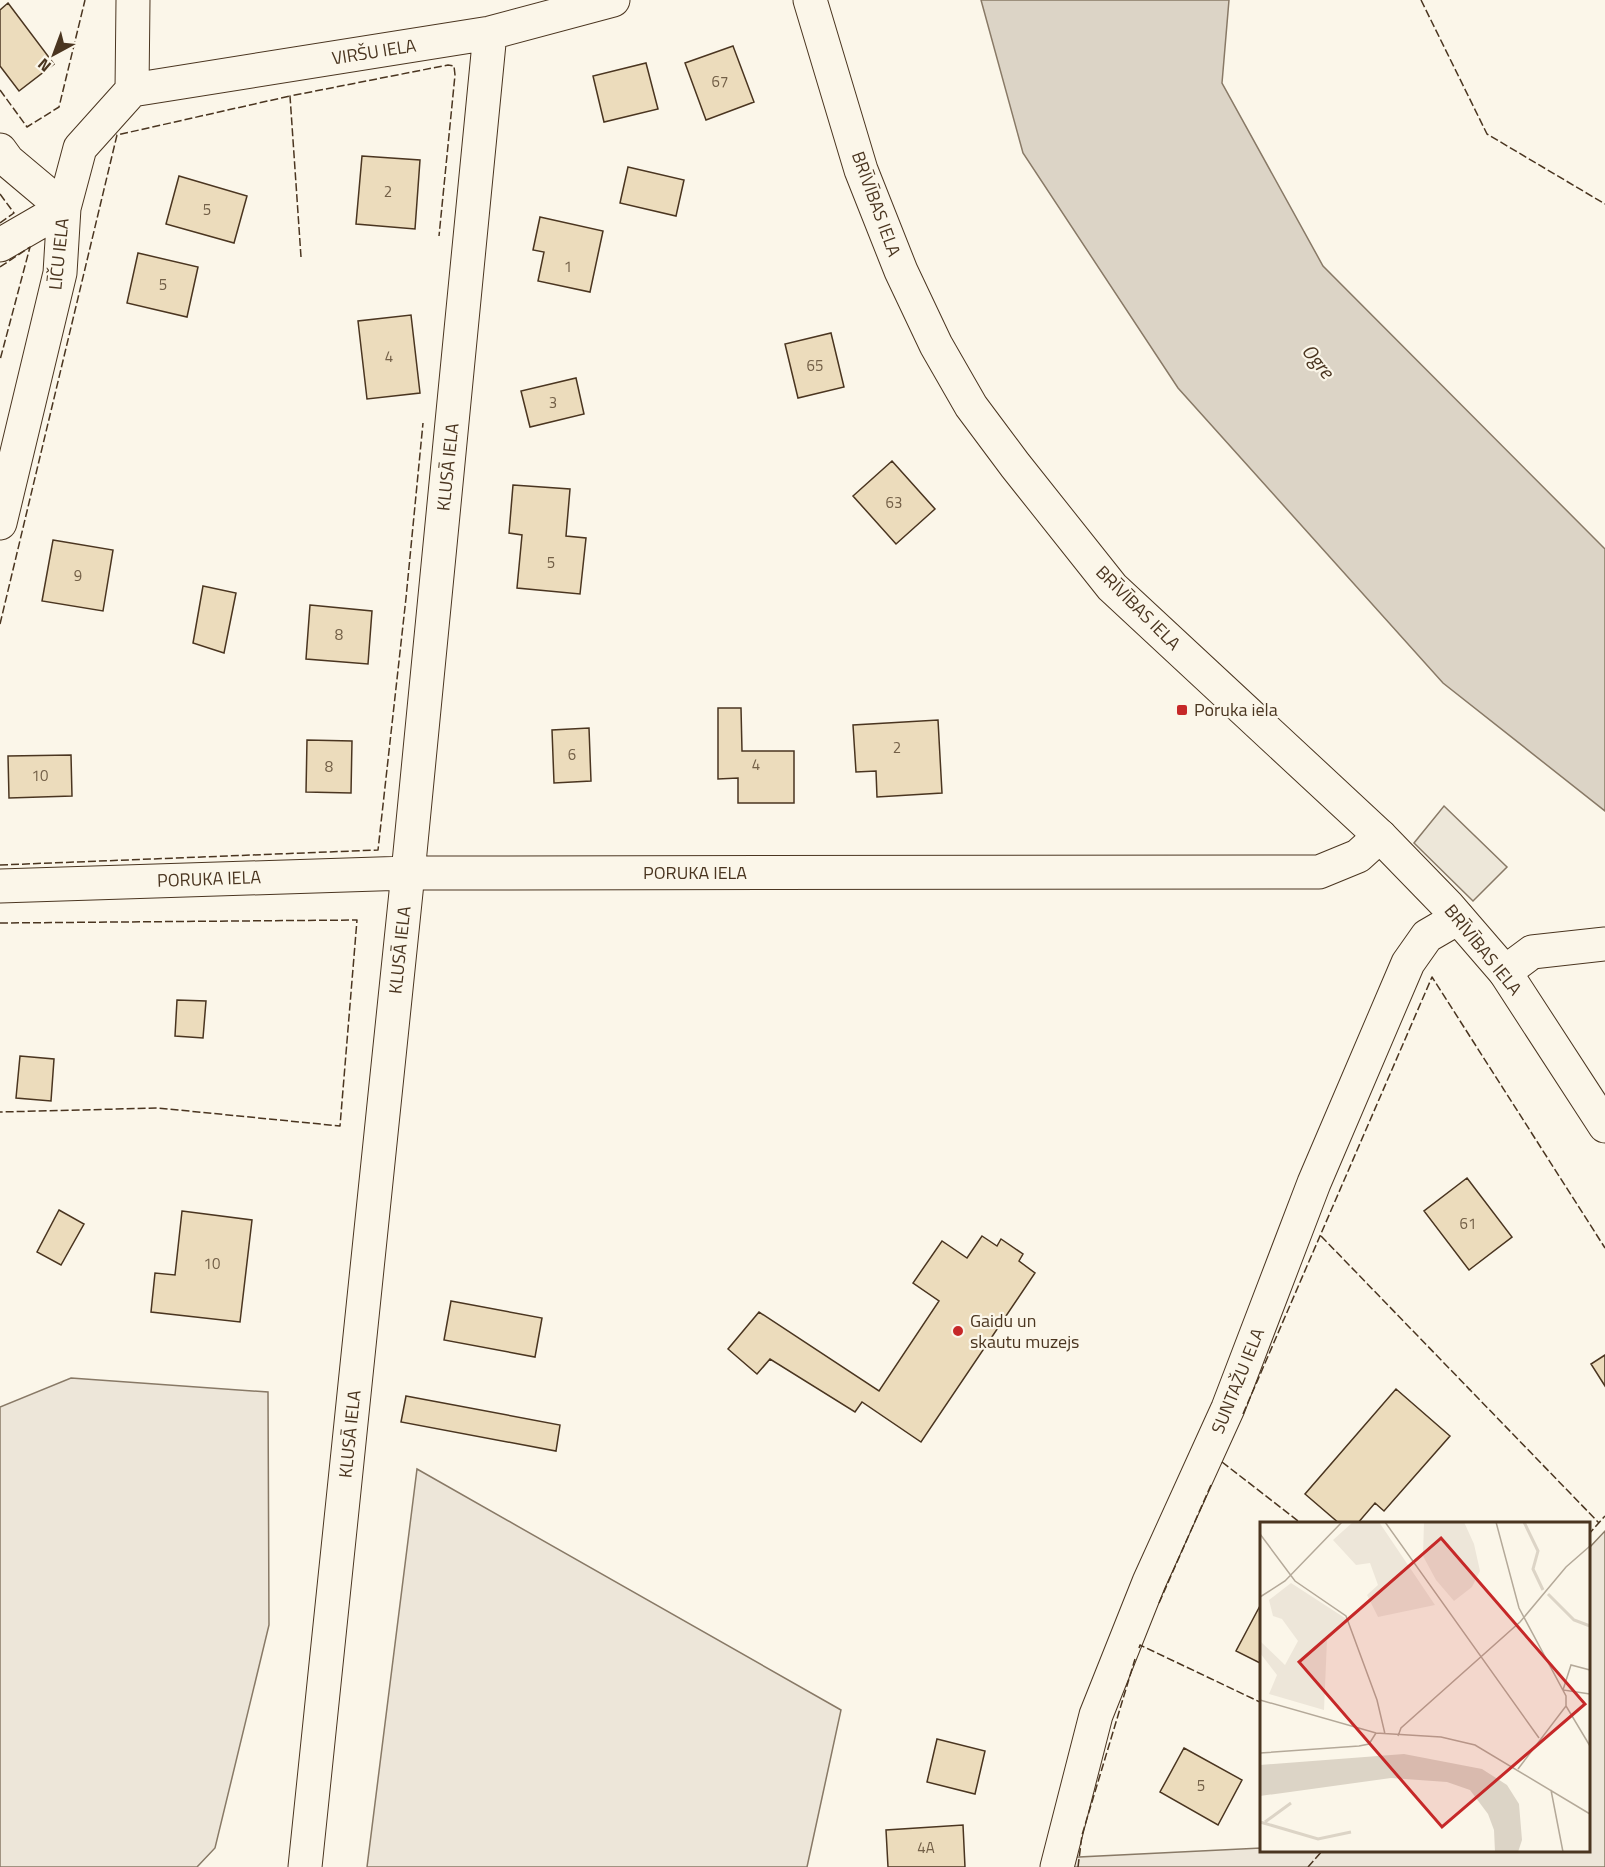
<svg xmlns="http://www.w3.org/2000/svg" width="1605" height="1867" viewBox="0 0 1605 1867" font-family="'Titillium Web',sans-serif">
	<rect width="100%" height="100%" fill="#fbf6e9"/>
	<path fill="#ede6d9" stroke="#887966" stroke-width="1.5" d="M 71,1378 L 268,1392 L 269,1625 L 215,1848 L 197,1867 L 0,1867 L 0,1407 Z
		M 417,1469 L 841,1710 L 807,1867 L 367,1867 Z
		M 1605,1531 L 1605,1867 L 1062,1867 L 1059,1858 L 1261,1848 L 1262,1850 L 1588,1850 L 1589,1548 Z"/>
	<path fill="#ede7d9" stroke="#887966" stroke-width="1.5" d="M 1444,806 L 1507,867 L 1473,901 L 1414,843 Z"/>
	<path fill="#dcd4c6" stroke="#887966" stroke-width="1.5" d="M 981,0 L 1229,0 L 1222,83 L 1323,266 L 1605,549 L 1605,811 L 1443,683 L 1178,388 L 1023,153 Z"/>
	<path fill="#ecdcbc" stroke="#4a3520" stroke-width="1.5" d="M 8,3 L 54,64 L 19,91 L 0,66 L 0,10 Z
		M 733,46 L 754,102 L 706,120 L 685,63 Z
		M 646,63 L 658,109 L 604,122 L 593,76 Z
		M 362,156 L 420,160 L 415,229 L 356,224 Z
		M 628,167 L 684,180 L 676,216 L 620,203 Z
		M 179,176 L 247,196 L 234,243 L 166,224 Z
		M 540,217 L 603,231 L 590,292 L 538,281 L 544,252 L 533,250 Z
		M 138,253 L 198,267 L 187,317 L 127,303 Z
		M 411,315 L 420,393 L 367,399 L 358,321 Z
		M 831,333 L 844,387 L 798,398 L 785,344 Z
		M 576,378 L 584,414 L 530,427 L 521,391 Z
		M 892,461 L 935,509 L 896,544 L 853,496 Z
		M 513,485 L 570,489 L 566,536 L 586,538 L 580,594 L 517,588 L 522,535 L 509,533 Z
		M 53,540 L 113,550 L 103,611 L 42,601 Z
		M 203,586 L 236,593 L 224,653 L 193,643 Z
		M 310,605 L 372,611 L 368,664 L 306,659 Z
		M 718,708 L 741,708 L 742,751 L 794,751 L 794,803 L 738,803 L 738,778 L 718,779 Z
		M 938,720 L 942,793 L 877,797 L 876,771 L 856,772 L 853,725 Z
		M 589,728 L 591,781 L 554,783 L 552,730 Z
		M 307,740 L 352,741 L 351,793 L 306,792 Z
		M 71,755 L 72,796 L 9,798 L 8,756 Z
		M 177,1000 L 206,1001 L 203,1038 L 175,1036 Z
		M 20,1056 L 54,1059 L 51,1101 L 16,1098 Z
		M 1467,1178 L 1512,1237 L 1469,1270 L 1424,1211 Z
		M 59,1210 L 84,1224 L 61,1265 L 37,1252 Z
		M 182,1211 L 252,1220 L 240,1322 L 151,1312 L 155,1273 L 175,1275 Z
		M 982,1236 L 997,1246 L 1001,1239 L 1023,1254 L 1019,1261 L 1035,1273 L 921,1442 L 862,1402 L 855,1412 L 770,1359 L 757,1374 L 728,1349 L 759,1312 L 879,1391 L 939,1301 L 913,1283 L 942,1241 L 967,1258 Z
		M 451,1301 L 542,1318 L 535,1357 L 444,1340 Z
		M 1605,1355 L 1605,1386 L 1591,1364 Z
		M 1396,1389 L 1450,1436 L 1384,1511 L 1375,1503 L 1357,1524 L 1340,1524 L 1305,1494 Z
		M 406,1396 L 560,1425 L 556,1451 L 401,1422 Z
		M 1262,1602 L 1262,1664 L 1236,1651 Z
		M 937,1739 L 985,1751 L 975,1794 L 927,1782 Z
		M 1184,1748 L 1242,1780 L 1218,1825 L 1160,1792 Z
		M 963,1825 L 965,1867 L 888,1867 L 886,1830 Z"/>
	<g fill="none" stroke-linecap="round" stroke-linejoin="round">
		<g stroke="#4a3520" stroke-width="35">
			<path id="minor" d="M 132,90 L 490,33 L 613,0
				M 0,150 L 8,161 L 64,208 L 0,245
				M 0,523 L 60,273 L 64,208 L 80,148 L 132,90 L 133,0
				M 0,886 L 408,873 L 1319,872 L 1358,856 L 1380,836
				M 1505,972 L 1532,952 L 1605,944
				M 305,1867 L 408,873 L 490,33
				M 1057,1867 L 1096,1715 L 1149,1582 L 1228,1408 L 1314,1183 L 1408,963 L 1427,936 L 1458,918"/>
		</g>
		<g stroke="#4a3520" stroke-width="35">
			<path id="major" d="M 810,0 L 861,170 L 901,271 L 936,345 L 971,406 L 1015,465 L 1112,587 L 1380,836 L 1448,906 L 1505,972 L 1605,1126"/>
		</g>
		<use href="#minor" stroke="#fbf6e9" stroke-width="33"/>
		<use href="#major" stroke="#fbf6e9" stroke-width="33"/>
		<path stroke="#4a3520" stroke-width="1.5" stroke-dasharray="8 3" stroke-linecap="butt" d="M 1421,0 L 1487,134 L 1605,204
			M 0,90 L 27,127 L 59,107 L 85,0
			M 0,194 L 14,213 L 0,223
			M 301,257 L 290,96 L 448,65 L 454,66 L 455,75 L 439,236
			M 0,267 L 30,247 L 0,360
			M 0,624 L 117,135 L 290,96
			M 0,865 L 378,850 L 406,598 L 423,423
			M 0,923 L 357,920 L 340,1126 L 158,1108 L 0,1112
			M 1321,1236 L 1599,1523
			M 1243,1414 L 1432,977 L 1605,1248
			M 1222,1462 L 1302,1524
			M 1588,1535 L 1605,1516
			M 1159,1603 L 1211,1485
			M 1139,1648 L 1140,1645 L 1262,1703
			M 1078,1867 L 1082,1835 L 1135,1659
			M 1308,1867 L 1323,1850"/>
	</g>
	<g fill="#c62828" stroke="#fbf6e9" stroke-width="2">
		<rect x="1176" y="704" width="12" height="12" rx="3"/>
		<circle cx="958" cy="1331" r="6"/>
	</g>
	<g text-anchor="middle" stroke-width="4.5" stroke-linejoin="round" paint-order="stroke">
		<g font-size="15" fill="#725f47">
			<text x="720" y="87">67</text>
			<text x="388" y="197">2</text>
			<text x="207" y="215">5</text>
			<text x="568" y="272">1</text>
			<text x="163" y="290">5</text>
			<text x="389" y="362">4</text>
			<text x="815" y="371">65</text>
			<text x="553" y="408">3</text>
			<text x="894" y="508">63</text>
			<text x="551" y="568">5</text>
			<text x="78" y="581">9</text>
			<text x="339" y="640">8</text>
			<text x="897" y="753">2</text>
			<text x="572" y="760">6</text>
			<text x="756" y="770">4</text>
			<text x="329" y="772">8</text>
			<text x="40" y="781">10</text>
			<text x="1468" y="1229">61</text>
			<text x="212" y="1269">10</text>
			<text x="1201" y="1791">5</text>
			<text x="926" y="1853">4A</text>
		</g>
		<g font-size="18" fill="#4a3520" stroke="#fbf6e9">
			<text transform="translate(374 52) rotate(-9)" y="6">VIRŠU IELA</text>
			<text transform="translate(876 204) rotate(70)" y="6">BRĪVĪBAS IELA</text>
			<text transform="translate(59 254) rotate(-84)" y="6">LĪČU IELA</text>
			<text transform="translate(448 467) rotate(-84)" y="6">KLUSĀ IELA</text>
			<text transform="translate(1138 608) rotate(45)" y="6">BRĪVĪBAS IELA</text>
			<text x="695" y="879">PORUKA IELA</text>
			<text transform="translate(209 879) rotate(-2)" y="6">PORUKA IELA</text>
			<text transform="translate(400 950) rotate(-84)" y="6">KLUSĀ IELA</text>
			<text transform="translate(1483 950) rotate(51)" y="6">BRĪVĪBAS IELA</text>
			<text transform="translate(1238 1381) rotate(-68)" y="6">SUNTAŽU IELA</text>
			<text transform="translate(350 1434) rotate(-84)" y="6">KLUSĀ IELA</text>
		</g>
		<g font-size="18" fill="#4a3520" stroke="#fbf6e9" text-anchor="start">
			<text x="1194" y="716">Poruka iela</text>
			<text x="970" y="1327">Gaidu un<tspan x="970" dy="21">skautu muzejs</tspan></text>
		</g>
		<g font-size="20" font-style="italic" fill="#4a3520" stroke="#fbf6e9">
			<text transform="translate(1318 361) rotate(51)" y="7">Ogre</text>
		</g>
	</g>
	<g transform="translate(1260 1522)">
		<rect width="330" height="330" fill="#fbf6e9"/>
		<path d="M 93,0 L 119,0 L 175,83 L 118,95 L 107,73 L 118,63 L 110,41 L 96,43 L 73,18 ZM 164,0 L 204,0 L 214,22 L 220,49 L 212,65 L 194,79 L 176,58 L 163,34 ZM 31,61 L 88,98 L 67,118 L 64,188 L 9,172 L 17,153 L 0,131 L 0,119 L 25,143 L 38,119 L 22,97 L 13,94 L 9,78 Z" fill="#ede6d9"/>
		<path d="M 144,232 L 222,247 L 247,263 L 259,282 L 262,318 L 258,330 L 235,330 L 234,308 L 228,292 L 210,268 L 187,260 L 131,256 L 0,274 L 0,243 Z" fill="#dcd4c6"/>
		<path fill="none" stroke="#dcd4c6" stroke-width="3" d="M 264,0 L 278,29 L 273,47 L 283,68M 288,72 L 314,98 L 330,104M 0,300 L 58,317 L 91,310M 5,300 L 31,281"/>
		<path fill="none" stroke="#b4a999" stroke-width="1.5" d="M 125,0 L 279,216M 236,0 L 259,86 L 306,174 L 306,184 L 330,224M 0,12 L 35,59 L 86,94 L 117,178 L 125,212M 0,75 L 25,59 L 82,0M 330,148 L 311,143 L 303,168 L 330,172M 0,178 L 116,211 L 181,215 L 215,223 L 330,292M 138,214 L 141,206 L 260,100 L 306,45 L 330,24M 0,231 L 99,224 L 109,222 L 116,211M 258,247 L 306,184M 291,268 L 303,330"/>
		<path fill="#c62828" fill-opacity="0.15" stroke="#c62828" stroke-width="3" d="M 181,16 L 325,182 L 182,305 L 39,140 Z"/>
		<rect width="330" height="330" fill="none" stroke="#4a3520" stroke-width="3"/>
	</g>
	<g transform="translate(54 54) rotate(221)" stroke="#fbf6e9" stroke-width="4.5" paint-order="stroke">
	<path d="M0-4.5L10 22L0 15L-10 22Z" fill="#4a3520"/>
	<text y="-9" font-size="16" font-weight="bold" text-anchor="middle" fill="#4a3520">N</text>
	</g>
</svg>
